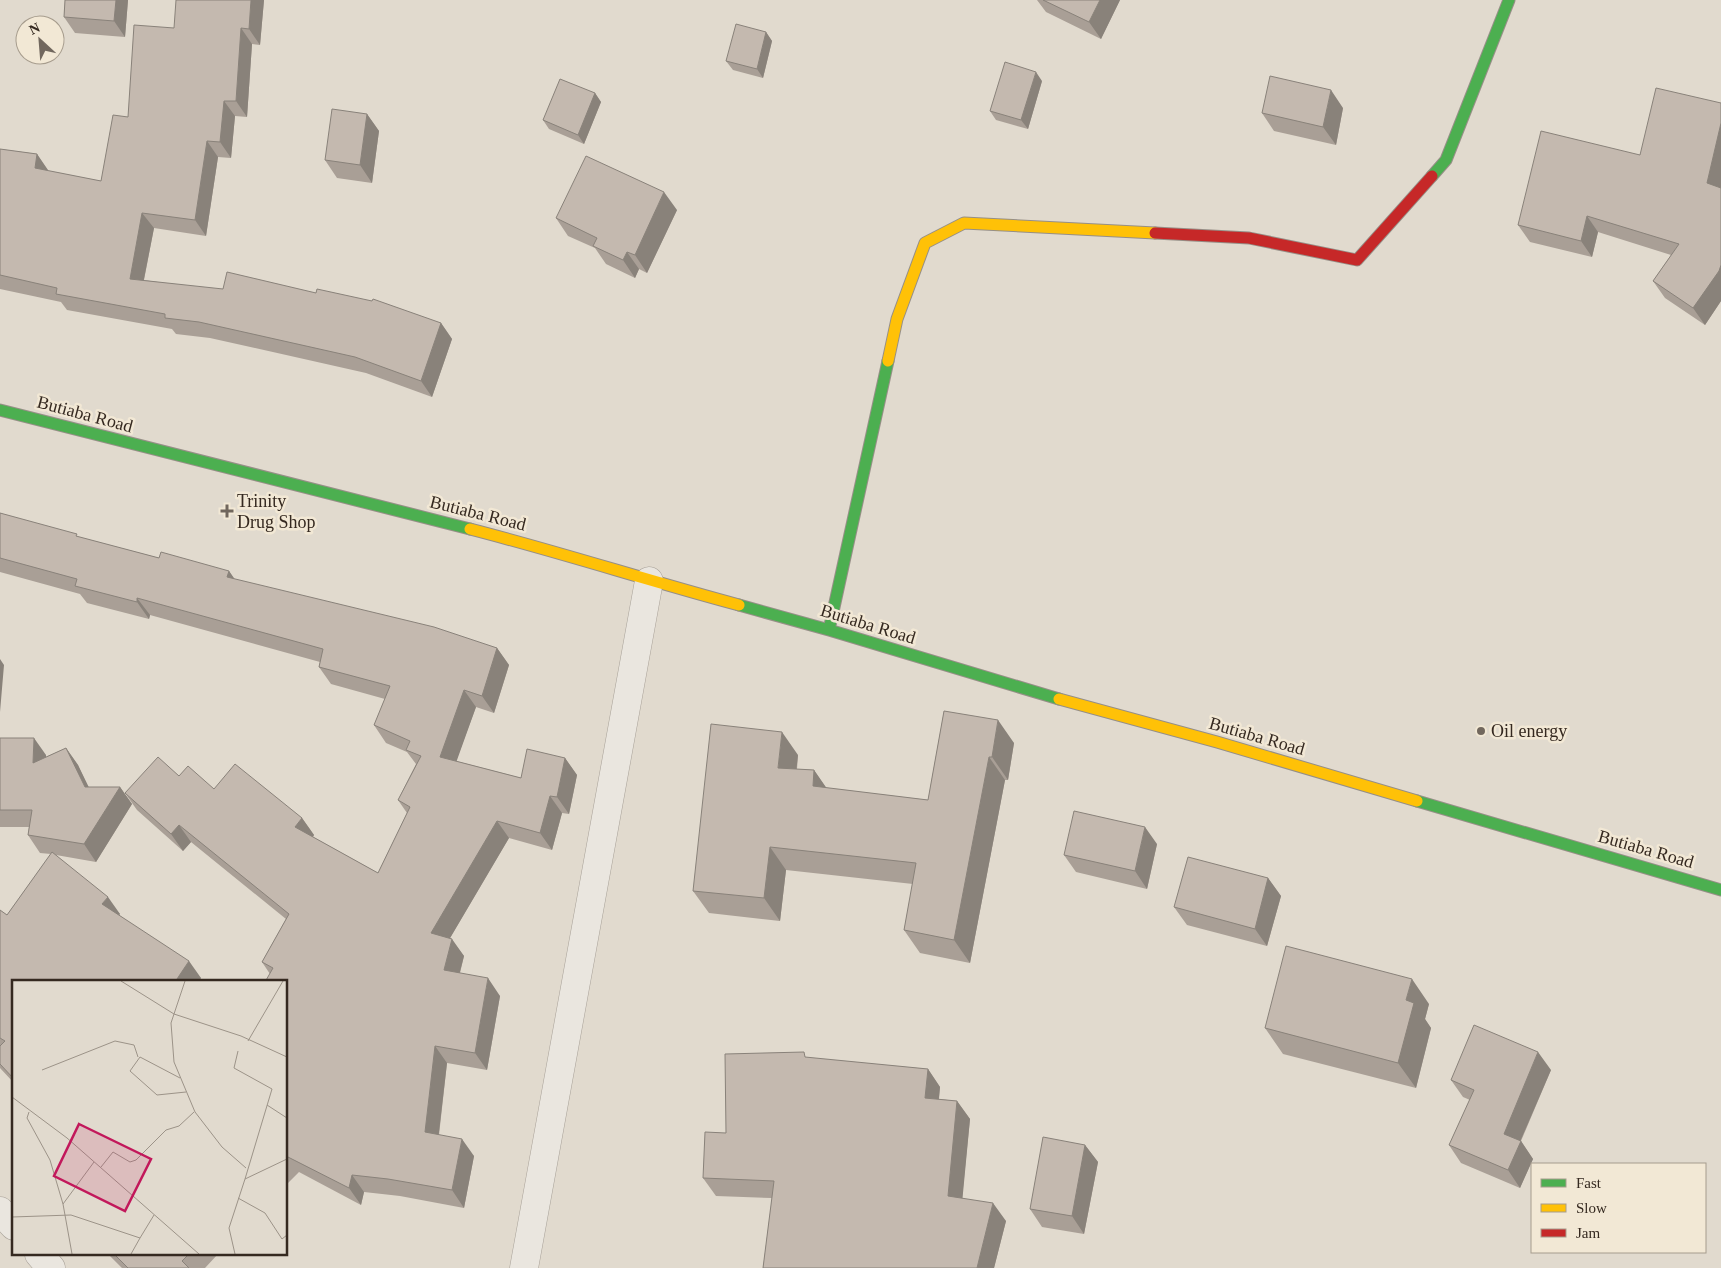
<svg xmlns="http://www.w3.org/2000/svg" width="1721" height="1268" viewBox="0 0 1721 1268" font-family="'Times New Roman',serif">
	<rect width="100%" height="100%" fill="#e1dace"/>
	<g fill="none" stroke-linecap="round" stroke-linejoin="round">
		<g stroke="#a7a097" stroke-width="29">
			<path id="street" d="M 0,1211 L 14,1226
				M 39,1254 L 51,1268
				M 524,1268 L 649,581"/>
		</g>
		<g stroke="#968f87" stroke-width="13">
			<path id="fast" d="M 1432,176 L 1446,160 L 1509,0
				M 0,410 L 470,529
				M 739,605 L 829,630 L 1059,699
				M 829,630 L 888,361
				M 1417,801 L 1721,890"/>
		</g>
		<g stroke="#968f87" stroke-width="13">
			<path id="slow" d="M 888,361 L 897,319 L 925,243 L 964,223 L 1155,233
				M 470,529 C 560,552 649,581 739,605
				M 1059,699 L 1217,742 L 1417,801"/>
		</g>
		<g stroke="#968f87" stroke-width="13">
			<path id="jam" d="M 1155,233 L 1249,238 L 1357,260 L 1432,176"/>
		</g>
		<use href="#street" stroke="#eae6df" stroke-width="28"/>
		<use href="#fast" stroke="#4caf50" stroke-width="11"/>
		<use href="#slow" stroke="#ffc107" stroke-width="11"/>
		<use href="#jam" stroke="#c62828" stroke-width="11"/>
	</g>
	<path fill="#a99f96" d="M 65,0 L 128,0 L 125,37 L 75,33 L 64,17 Z
		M 264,0 L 260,45 L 252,44 L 247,117 L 235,116 L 231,158 L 218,157 L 206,236 L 154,228 L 144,280 L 441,323 L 452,339 L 432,397 L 366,373 L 210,338 L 176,334 L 172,329 L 67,310 L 61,302 L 0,289 L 0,149 L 37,154 L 48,171 L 101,181 L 128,117 L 174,28 Z
		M 1037,0 L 1120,0 L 1101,39 L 1046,12 Z
		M 766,32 L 772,41 L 763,78 L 733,70 L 726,61 Z
		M 1042,81 L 1028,129 L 996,120 L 990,111 Z
		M 595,93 L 601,102 L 584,144 L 549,129 L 543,120 Z
		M 1721,103 L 1721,301 L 1705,325 L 1665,298 L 1653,281 L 1671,255 L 1598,232 L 1592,257 L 1530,242 L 1518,225 L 1640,155 Z
		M 1343,108 L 1336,145 L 1274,131 L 1262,113 Z
		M 367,114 L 379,131 L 372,183 L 337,178 L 325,160 Z
		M 677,210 L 647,273 L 639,269 L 635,278 L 606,264 L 595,248 L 568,236 L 556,218 Z
		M 0,513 L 79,537 L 159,558 L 229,571 L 234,579 L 497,648 L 509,665 L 494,713 L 476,707 L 456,761 L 521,778 L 565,758 L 577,775 L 569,814 L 562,813 L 552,850 L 509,838 L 450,938 L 464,956 L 460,973 L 500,996 L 487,1070 L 447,1063 L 439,1135 L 474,1156 L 464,1208 L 400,1196 L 364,1192 L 361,1205 L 299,1172 L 286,1185 L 286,982 L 270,974 L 262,962 L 286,919 L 191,842 L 183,851 L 137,810 L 125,793 L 179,776 L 214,789 L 302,818 L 314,835 L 313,837 L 378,873 L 407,813 L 398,800 L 416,764 L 407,752 L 386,743 L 374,725 L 385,699 L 331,684 L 319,667 L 320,662 L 150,615 L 149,619 L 87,603 L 80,594 L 0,572 Z
		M 944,711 L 1014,743 L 1008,780 L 1005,780 L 970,963 L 920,953 L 904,930 L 913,884 L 786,870 L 780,921 L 709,913 L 693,891 L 798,755 L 797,769 L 814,770 L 826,788 L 928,800 Z
		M 0,738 L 46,755 L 46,757 L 66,748 L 78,765 L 88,787 L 120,787 L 132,804 L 96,862 L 56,855 L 120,914 L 119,915 L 201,978 L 198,982 L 14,982 L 14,1083 L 0,1068 L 0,910 L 7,915 L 51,854 L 40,853 L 28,835 L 29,827 L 0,827 Z
		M 1157,844 L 1147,889 L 1076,872 L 1064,855 Z
		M 1268,878 L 1281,896 L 1267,946 L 1187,925 L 1174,907 Z
		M 1429,1004 L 1425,1019 L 1431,1028 L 1416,1088 L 1283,1054 L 1265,1028 Z
		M 809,1058 L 928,1069 L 940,1087 L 939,1099 L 957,1101 L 970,1119 L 962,1198 L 1006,1221 L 994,1268 L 763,1268 L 772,1198 L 716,1196 L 703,1178 L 726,1133 Z
		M 1551,1070 L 1521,1141 L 1533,1159 L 1520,1188 L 1461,1163 L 1449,1145 L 1470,1100 L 1463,1097 L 1451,1080 Z
		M 1085,1145 L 1098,1162 L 1084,1234 L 1042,1227 L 1030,1209 Z
		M 108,1254 L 218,1254 L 205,1268 L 122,1268 Z"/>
	<path fill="#89827a" d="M 116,0 L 128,0 L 125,37 L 114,21 Z
		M 251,0 L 264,0 L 260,45 L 249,29 Z
		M 1100,0 L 1120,0 L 1101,39 L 1089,22 Z
		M 241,28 L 252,44 L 247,117 L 236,101 Z
		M 766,32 L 772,41 L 763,78 L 757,69 Z
		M 1036,72 L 1042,81 L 1028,129 L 1021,120 Z
		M 1331,90 L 1343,108 L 1336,145 L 1323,127 Z
		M 595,93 L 601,102 L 584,144 L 578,135 Z
		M 224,101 L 235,116 L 231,158 L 220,142 Z
		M 367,114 L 379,131 L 372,183 L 360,165 Z
		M 1721,123 L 1721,189 L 1707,183 Z
		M 207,141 L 218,157 L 206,236 L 195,220 Z
		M 37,154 L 48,170 L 46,184 L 35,168 Z
		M 664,192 L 677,210 L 647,273 L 635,255 Z
		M 142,213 L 154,228 L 141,294 L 130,279 Z
		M 1587,216 L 1598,232 L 1592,257 L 1581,241 Z
		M 627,252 L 639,269 L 635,278 L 623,260 Z
		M 1721,265 L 1721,301 L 1705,325 L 1693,308 Z
		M 441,323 L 452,339 L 432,397 L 421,381 Z
		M 229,571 L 241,588 L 227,577 Z
		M 137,598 L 150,615 L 149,619 L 137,602 Z
		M 497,648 L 509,665 L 494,713 L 482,696 Z
		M 0,659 L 4,665 L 0,712 Z
		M 464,690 L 476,707 L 452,774 L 440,757 Z
		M 998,720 L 1014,743 L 1008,780 L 992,757 Z
		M 782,732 L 798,755 L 794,791 L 778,768 Z
		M 34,738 L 46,755 L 45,781 L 33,763 Z
		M 66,748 L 78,765 L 97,804 L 85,787 Z
		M 989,757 L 1005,780 L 970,963 L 954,940 Z
		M 565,758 L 577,775 L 569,814 L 557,797 Z
		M 814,770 L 830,793 L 813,786 Z
		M 120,787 L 132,804 L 96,862 L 84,844 Z
		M 550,796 L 562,813 L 552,850 L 540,833 Z
		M 302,818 L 314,835 L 307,844 L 295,827 Z
		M 497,821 L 509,838 L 443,950 L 431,933 Z
		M 179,825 L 191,842 L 183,851 L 171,834 Z
		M 1145,827 L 1157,844 L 1147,889 L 1135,871 Z
		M 770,847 L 786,870 L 780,921 L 764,898 Z
		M 1268,878 L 1281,896 L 1267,946 L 1255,929 Z
		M 108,897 L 120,914 L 114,921 L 102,904 Z
		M 452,939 L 464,956 L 456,987 L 444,970 Z
		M 189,961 L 201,978 L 198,982 L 175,982 Z
		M 488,978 L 500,996 L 487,1070 L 475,1053 Z
		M 1412,979 L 1429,1004 L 1425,1019 L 1431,1028 L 1416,1088 L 1398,1063 L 1406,1000 Z
		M 435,1046 L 447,1063 L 437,1149 L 425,1132 Z
		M 1538,1052 L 1551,1070 L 1516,1151 L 1504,1134 Z
		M 928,1069 L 940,1087 L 937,1116 L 925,1098 Z
		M 957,1101 L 970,1119 L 961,1214 L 948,1196 Z
		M 462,1139 L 474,1156 L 464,1208 L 452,1190 Z
		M 1521,1141 L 1533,1159 L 1520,1188 L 1508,1170 Z
		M 1085,1145 L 1098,1162 L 1084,1234 L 1072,1216 Z
		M 352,1175 L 364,1192 L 361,1205 L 349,1188 Z
		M 993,1203 L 1006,1221 L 994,1268 L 977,1268 Z"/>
	<path fill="#c4b9af" stroke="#89827a" d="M 65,0 L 116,0 L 114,21 L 64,17 Z
		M 176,0 L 251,0 L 249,29 L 241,28 L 236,101 L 224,101 L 220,142 L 207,141 L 195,220 L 142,213 L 130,279 L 223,289 L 227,272 L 316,293 L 317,289 L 372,301 L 373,299 L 441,323 L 421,381 L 355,357 L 199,322 L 165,318 L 165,314 L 56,294 L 57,288 L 0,275 L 0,149 L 37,154 L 35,168 L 101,181 L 113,115 L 128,117 L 134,25 L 174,28 Z
		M 1043,0 L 1100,0 L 1089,22 Z
		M 736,24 L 766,32 L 757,69 L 726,61 Z
		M 1005,62 L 1036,72 L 1021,120 L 990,111 Z
		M 1270,76 L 1331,90 L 1323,127 L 1262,113 Z
		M 560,79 L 595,93 L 578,135 L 543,120 Z
		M 1656,88 L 1721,103 L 1721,123 L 1707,183 L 1721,188 L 1721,265 L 1719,271 L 1693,308 L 1653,281 L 1679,244 L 1587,216 L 1581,241 L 1518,225 L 1541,131 L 1640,155 Z
		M 332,109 L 367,114 L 360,165 L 325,160 Z
		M 586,156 L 664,192 L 635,255 L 627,252 L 623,260 L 593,246 L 597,238 L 556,218 Z
		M 0,513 L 77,534 L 76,536 L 159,558 L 161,552 L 229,571 L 227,577 L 434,627 L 497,648 L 482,696 L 464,690 L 440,757 L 521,778 L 527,749 L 565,758 L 557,797 L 550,796 L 540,833 L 497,821 L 431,933 L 452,939 L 444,970 L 488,978 L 475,1053 L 435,1046 L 425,1132 L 462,1139 L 452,1190 L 388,1179 L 352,1175 L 349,1188 L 286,1156 L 286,982 L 265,982 L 273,968 L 262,962 L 289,914 L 179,825 L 171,834 L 125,793 L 158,757 L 179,776 L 188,766 L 214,789 L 235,764 L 302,818 L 295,827 L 378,873 L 410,807 L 398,800 L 421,756 L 406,750 L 410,741 L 374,725 L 390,686 L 319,667 L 323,649 L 137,598 L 137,602 L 75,586 L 77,579 L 0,558 Z
		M 944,711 L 998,720 L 992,757 L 989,757 L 954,940 L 904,930 L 916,863 L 770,847 L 764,898 L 693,891 L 711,724 L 782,732 L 778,768 L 814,770 L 813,786 L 928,800 Z
		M 0,738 L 34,738 L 33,763 L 66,748 L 85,787 L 120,787 L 84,844 L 28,835 L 32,810 L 0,810 Z
		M 1074,811 L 1145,827 L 1135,871 L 1064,855 Z
		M 52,852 L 108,897 L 102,904 L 189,961 L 175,982 L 14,982 L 14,1079 L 0,1064 L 0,1046 L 5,1041 L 0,1038 L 0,910 L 7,915 Z
		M 1188,857 L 1268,878 L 1255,929 L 1174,907 Z
		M 1286,946 L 1412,979 L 1406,1000 L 1414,1003 L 1398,1063 L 1265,1028 Z
		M 1474,1025 L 1538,1052 L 1504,1134 L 1521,1141 L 1508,1170 L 1449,1145 L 1474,1090 L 1451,1080 Z
		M 804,1052 L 805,1057 L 928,1069 L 925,1098 L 957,1101 L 948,1196 L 993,1203 L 977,1268 L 763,1268 L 774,1181 L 703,1178 L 705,1132 L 726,1133 L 725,1054 Z
		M 1043,1137 L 1085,1145 L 1072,1216 L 1030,1209 Z
		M 114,1254 L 189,1254 L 182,1261 L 189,1268 L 128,1268 Z"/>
	<g fill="#71675d" stroke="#f2e8d5" stroke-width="2">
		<path d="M224.5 503.5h5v5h5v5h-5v5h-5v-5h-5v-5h5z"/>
		<circle cx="1481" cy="731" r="5"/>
	</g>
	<g text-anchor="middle" stroke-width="5" stroke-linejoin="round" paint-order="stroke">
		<g font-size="18" fill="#352920" stroke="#f2e8d5">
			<text transform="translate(85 414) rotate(15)" y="6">Butiaba Road</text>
			<text transform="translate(478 513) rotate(14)" y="6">Butiaba Road</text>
			<text transform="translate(868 624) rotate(17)" y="6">Butiaba Road</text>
			<text transform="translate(1257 736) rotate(16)" y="6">Butiaba Road</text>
			<text transform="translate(1646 849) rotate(16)" y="6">Butiaba Road</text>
		</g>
		<g font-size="18" fill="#352920" stroke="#f2e8d5" text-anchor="start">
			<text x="237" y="507">Trinity<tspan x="237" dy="21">Drug Shop</tspan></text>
			<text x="1491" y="737">Oil energy</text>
		</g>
	</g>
	<g transform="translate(12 980)">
		<rect width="275" height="275" fill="#e1dace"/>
		<path fill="none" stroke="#9c9388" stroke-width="1" d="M 109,1 L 162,34 L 229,56 L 275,77M 173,1 L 159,43 L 162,82 L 183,132 L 210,167 L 234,188M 236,61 L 271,1M 226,71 L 222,88 L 260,109 L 233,199M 30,90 L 103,61 L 122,65 L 126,77M 168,98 L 128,77 L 118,91 L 145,115 L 174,112M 0,117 L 55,158 L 187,274M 255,125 L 275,138M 17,132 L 15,138 L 38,180 L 51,224M 89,187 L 101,172 L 118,182 L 124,180 L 154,150 L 167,146 L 182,132M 226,218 L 253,233 L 270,259 L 275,255M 0,237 L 59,235 L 128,258 L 142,235M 60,274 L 51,224 L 82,182M 119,274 L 128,258M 223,274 L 217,248 L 233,199 L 275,179"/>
		<path fill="#c2185b" fill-opacity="0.15" stroke="#c2185b" stroke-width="2.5" d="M 67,144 L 139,179 L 113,231 L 42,196 Z"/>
		<rect width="275" height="275" fill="none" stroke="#352920" stroke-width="2.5"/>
	</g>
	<rect x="1531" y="1163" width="175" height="90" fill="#f2e8d5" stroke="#a69c8d"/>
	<rect x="1541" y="1179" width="25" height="8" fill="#4caf50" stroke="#a69c8d"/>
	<text x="1576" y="1188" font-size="15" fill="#352920">Fast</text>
	<rect x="1541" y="1204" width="25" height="8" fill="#ffc107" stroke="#a69c8d"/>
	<text x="1576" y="1213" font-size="15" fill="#352920">Slow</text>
	<rect x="1541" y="1229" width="25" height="8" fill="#c62828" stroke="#a69c8d"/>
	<text x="1576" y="1238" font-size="15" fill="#352920">Jam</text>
	<g transform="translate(40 40) rotate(334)"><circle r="24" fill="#f2e8d5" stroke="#a69c8d"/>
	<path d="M0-4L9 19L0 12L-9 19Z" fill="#71675d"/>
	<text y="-8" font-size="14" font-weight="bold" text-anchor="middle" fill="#352920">N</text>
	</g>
</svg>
